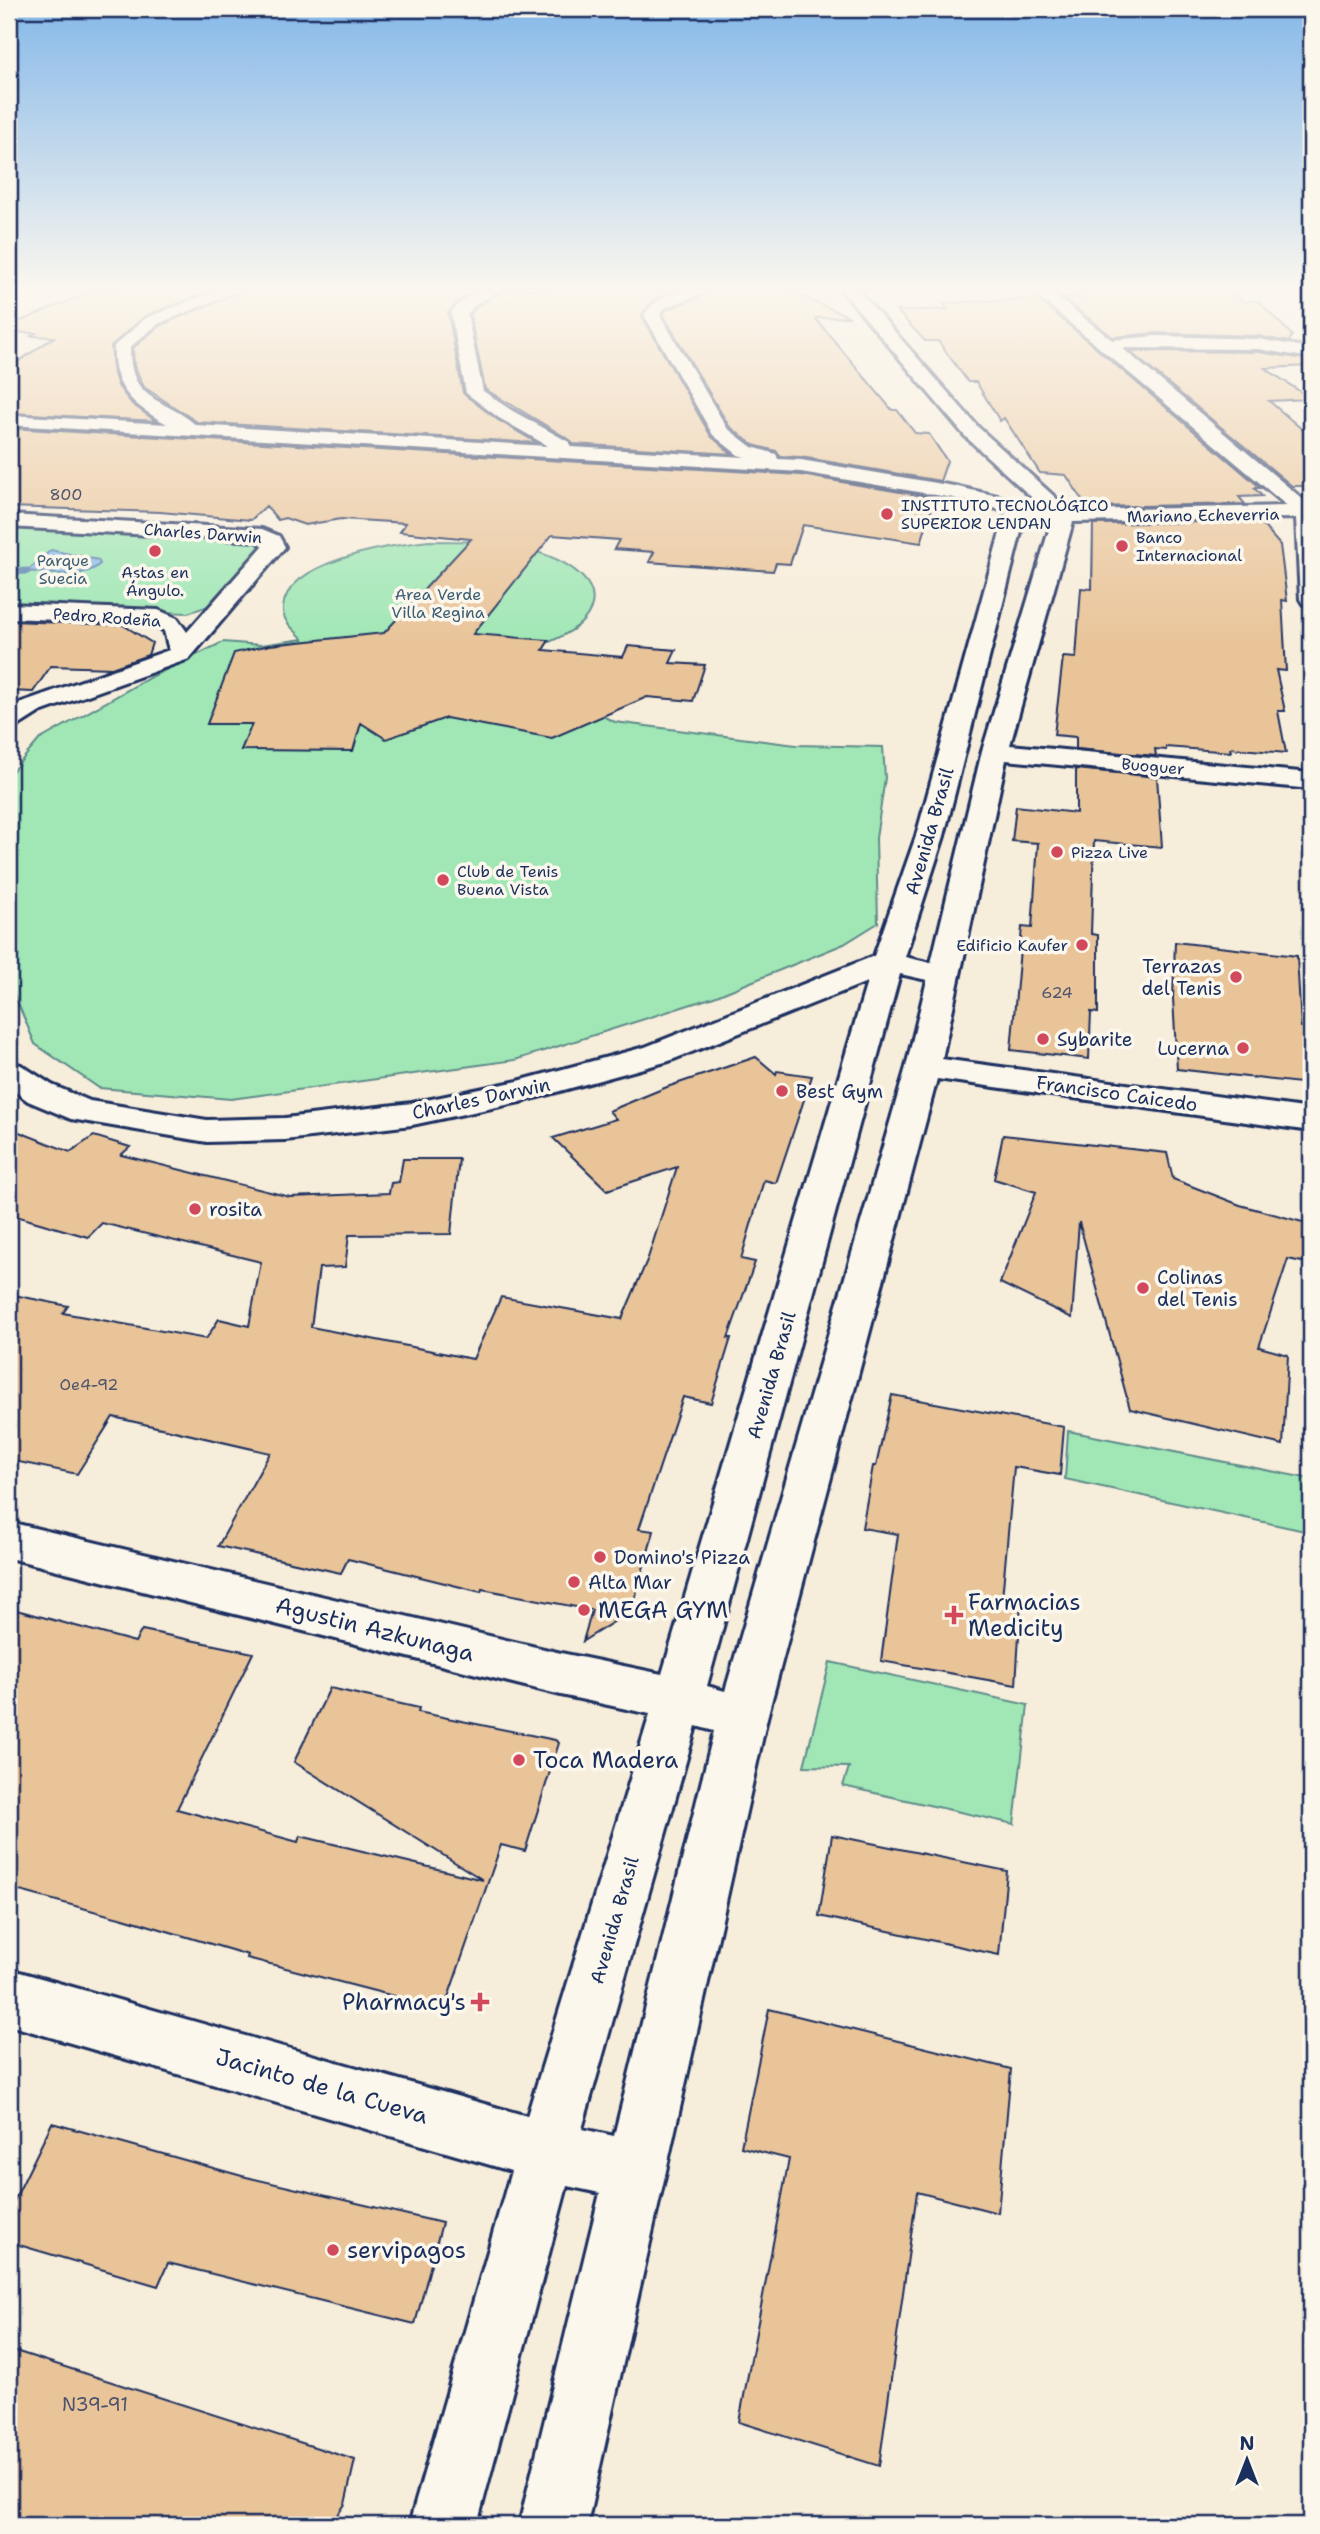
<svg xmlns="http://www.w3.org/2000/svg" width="1320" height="2534" viewBox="0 0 1320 2534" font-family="'Shantell Sans',sans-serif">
	<rect width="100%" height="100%" fill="#f7eddb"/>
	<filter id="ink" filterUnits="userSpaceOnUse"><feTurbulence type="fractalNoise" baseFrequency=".0143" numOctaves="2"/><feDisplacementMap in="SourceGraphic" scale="14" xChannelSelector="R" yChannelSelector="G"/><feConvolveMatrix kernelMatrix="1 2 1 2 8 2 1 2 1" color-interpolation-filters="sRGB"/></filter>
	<g filter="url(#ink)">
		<path fill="#a0e7b5" stroke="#5e8b8a" stroke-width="2" d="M 9,527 L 255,540 L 262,552 L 217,603 L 188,613 L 9,606 Z
			M 429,541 C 465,541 502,541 537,552 C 566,561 613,586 583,621 C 570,635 548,642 531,650 L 524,679 L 615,722 L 796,745 L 883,747 L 885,778 L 876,838 L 878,923 L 844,944 L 714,997 L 515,1060 L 231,1099 L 99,1088 L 35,1044 L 9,982 L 9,775 L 39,740 L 149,678 L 223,642 L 261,645 L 303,639 C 295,630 282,622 283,608 C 286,560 393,545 429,541 Z
			M 1068,1431 L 1311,1479 L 1305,1531 L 1065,1479 Z
			M 830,1662 L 1028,1705 L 1014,1824 L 843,1786 L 849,1767 L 804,1766 Z"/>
		<path fill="#90beea" stroke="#6185b2" stroke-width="2" d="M 51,550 L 98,560 L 100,564 C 84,580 48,573 27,571 Z"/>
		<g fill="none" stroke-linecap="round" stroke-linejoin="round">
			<path stroke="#6185b2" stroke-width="7" d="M 9,572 L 27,571"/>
		</g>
		<path fill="#e9c499" stroke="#1b2f5e" stroke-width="2" d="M 97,289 L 214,289 L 145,316 L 111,346 L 114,374 L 118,386 L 132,404 L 156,421 L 9,413 L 9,368 L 54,337 L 31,336 L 36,333 L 9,332 L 9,326 Z
			M 244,289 L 481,289 L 460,300 L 448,313 L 463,393 L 498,420 L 537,443 L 197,422 L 144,387 L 134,365 L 133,348 L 159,326 Z
			M 504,289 L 680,289 L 655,299 L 642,316 L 711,436 L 732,454 L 573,444 L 570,440 L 485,389 L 470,315 L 478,306 Z
			M 711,289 L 785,289 L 850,317 L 815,318 L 892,410 L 897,410 L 915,433 L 929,434 L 947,461 L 940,481 L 801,457 L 780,456 L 777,451 L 753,445 L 729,426 L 663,315 L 666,310 L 707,294 Z
			M 1074,289 L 1230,289 L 1242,301 L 1258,301 L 1292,335 L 1289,342 L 1258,336 L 1156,333 L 1113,337 L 1063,298 L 1081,298 Z
			M 1038,299 L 1261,488 L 1254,488 L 1262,496 L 1239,497 L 1245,504 L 1087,507 L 1066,475 L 1040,473 L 1004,418 L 1000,421 L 976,382 L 968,382 L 938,341 L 925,341 L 897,311 L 948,309 L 943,303 Z
			M 1129,351 L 1258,352 L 1304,359 L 1310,366 L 1265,368 L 1311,399 L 1269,401 L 1311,437 L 1311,486 L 1292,486 Z
			M 9,428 L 801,475 L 935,498 L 921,543 L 803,525 L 790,564 L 776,563 L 773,571 L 649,562 L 654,552 L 614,549 L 619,540 L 552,535 L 473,634 L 549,640 L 543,650 L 623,657 L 628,646 L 676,650 L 670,663 L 705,665 L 693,701 L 647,697 L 552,738 L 446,718 L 386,739 L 361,723 L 353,751 L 241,750 L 252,724 L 207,724 L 234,653 L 270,645 L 384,633 L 471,539 L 400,532 L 406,523 L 341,519 L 305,525 L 285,518 L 278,520 L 266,506 L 251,520 L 160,512 L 9,507 Z
			M 1259,521 L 1280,545 L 1287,601 L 1282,600 L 1286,671 L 1276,670 L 1285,711 L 1278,711 L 1286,753 L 1230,748 L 1231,752 L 1166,747 L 1166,750 L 1155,749 L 1156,756 L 1076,749 L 1076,737 L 1054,735 L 1063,657 L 1076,658 L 1081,588 L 1092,589 L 1093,524 Z
			M 9,621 L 123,625 L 152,643 L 148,655 L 112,668 L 51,666 L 33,692 L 9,691 Z
			M 1076,769 L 1157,777 L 1162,847 L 1094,841 L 1091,934 L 1098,935 L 1098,1013 L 1091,1012 L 1089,1059 L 1011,1050 L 1022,927 L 1032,928 L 1038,843 L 1012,841 L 1016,806 L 1076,813 Z
			M 1175,942 L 1297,956 L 1301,1027 L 1309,1027 L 1309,1084 L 1177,1069 L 1173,998 Z
			M 756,1057 L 776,1074 L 777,1071 L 812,1076 L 776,1183 L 764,1180 L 741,1259 L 755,1262 L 728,1338 L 731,1338 L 711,1403 L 683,1397 L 639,1529 L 654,1531 L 631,1611 L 583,1641 L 592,1610 L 482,1589 L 481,1592 L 348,1559 L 341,1573 L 218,1546 L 270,1453 L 113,1417 L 77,1474 L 9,1460 L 9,1294 L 68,1306 L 63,1313 L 206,1339 L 219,1319 L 249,1326 L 261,1262 L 102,1223 L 88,1237 L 9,1214 L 9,1128 L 70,1152 L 94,1136 L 130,1147 L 121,1155 L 290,1197 L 389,1193 L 391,1183 L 399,1182 L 403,1159 L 459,1159 L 451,1234 L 349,1235 L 345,1267 L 319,1268 L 311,1327 L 473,1359 L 501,1297 L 622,1319 L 648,1258 L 677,1167 L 607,1190 L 553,1138 L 616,1119 L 609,1111 L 667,1087 Z
			M 1003,1135 L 1167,1153 L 1173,1179 L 1240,1205 L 1310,1224 L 1311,1264 L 1288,1259 L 1259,1347 L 1288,1355 L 1283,1445 L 1130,1409 L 1079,1222 L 1072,1318 L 1000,1283 L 1036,1192 L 994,1179 Z
			M 892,1395 L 1064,1427 L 1060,1475 L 1014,1467 L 1002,1599 L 1021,1602 L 1016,1685 L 881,1661 L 898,1534 L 862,1528 L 873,1466 L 876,1466 Z
			M 9,1608 L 135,1642 L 142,1630 L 253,1653 L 177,1809 L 298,1842 L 300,1836 L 483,1880 L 294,1762 L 330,1688 L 419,1708 L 418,1712 L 555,1740 L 559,1743 L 525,1851 L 501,1845 L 444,2009 L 247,1958 L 248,1955 L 120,1917 L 119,1918 L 9,1888 Z
			M 832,1835 L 1007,1871 L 999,1955 L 819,1916 Z
			M 769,2009 L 1011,2069 L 998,2213 L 917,2192 L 879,2466 L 739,2422 L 789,2159 L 741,2147 Z
			M 52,2123 L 242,2176 L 442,2223 L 415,2324 L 168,2263 L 158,2286 L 9,2242 L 9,2211 Z
			M 9,2349 L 355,2460 L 345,2504 L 331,2525 L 9,2525 Z"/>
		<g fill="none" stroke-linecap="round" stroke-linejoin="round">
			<g stroke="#1b2f5e" stroke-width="6">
				<path id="minor" d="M 221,289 L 242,289 L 158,324 L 130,347 C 129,403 164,397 196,425 L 548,446 L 499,418 L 466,393 L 451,313 C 465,295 480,289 502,289 L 476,304 L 467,314 L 483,391 L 511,410 L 569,442 L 571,447 L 745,457 L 738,455 L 713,435 L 644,315 C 658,293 684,289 708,289 L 706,292 L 664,308 L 660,315 L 727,428 L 752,447 L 776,454 L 778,459 L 801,460 L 954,486 L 1041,506 L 965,436 L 841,289 L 857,289 L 979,428 L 1069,510 L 1287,506 L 1038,296 L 1035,293 L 1038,290 L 1048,290 L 1112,340 L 1156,336 L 1258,339 L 1311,348 L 1311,358 L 1258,349 L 1122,348 L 1311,506 L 1311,606 L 1303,604 L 1300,599 L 1296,518 L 1073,522 L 1010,745 L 1311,773 L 1311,789 L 1006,760 L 942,1059 L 1311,1109 L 1311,1131 L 937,1079 L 767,1718 L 587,2525 L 519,2525 L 600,2193 L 567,2186 L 477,2525 L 409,2525 L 511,2171 L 9,2025 L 9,1969 L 527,2116 L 650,1714 L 561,1695 L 9,1558 L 9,1522 L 561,1653 L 662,1674 L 867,982 L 669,1061 L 520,1102 L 412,1125 L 285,1140 L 207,1142 L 71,1119 L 28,1101 L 9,1087 L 9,1062 L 21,1065 L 52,1085 L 90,1101 L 207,1120 L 285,1118 L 412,1103 L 518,1081 L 645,1047 L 874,956 L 916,836 L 1006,511 L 953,498 L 801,472 L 9,425 L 9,415 L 167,424 C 132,405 112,388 114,346 L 146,318 ZM 1025,516 L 1052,520 L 982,751 L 931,963 L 905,957 L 944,836 ZM 900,974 L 927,980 L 906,1067 L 725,1691 L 707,1686 ZM 696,1726 L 714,1731 L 614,2136 L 582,2129 Z
					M 9,515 L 262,529 L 279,536 L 285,547 L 189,659 L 40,712 L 18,726 L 9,729 L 9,710 L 22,702 L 169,650 L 164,631 L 154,624 L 9,618 L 9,604 L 158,610 L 177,618 L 187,632 L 263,546 L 258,541 L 9,527 Z"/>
			</g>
			<use href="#minor" fill="#fbf7ec" fill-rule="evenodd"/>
		</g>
	</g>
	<linearGradient id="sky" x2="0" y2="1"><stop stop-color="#85b8e9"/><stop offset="0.45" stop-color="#fbf7ef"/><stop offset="1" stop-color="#fbf7ef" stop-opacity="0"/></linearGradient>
	<rect width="1320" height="644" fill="url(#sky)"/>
	<g fill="#d1495b" stroke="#fbf7ec" stroke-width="2.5">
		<circle cx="887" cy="514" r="7"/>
		<circle cx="1122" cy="546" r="7"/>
		<circle cx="155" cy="551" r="7"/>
		<circle cx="1057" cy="852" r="7"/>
		<circle cx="443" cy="880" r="7"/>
		<circle cx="1082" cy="945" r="7"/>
		<circle cx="1236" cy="977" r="7"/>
		<circle cx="1043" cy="1039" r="7"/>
		<circle cx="1243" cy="1048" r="7"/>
		<circle cx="782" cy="1091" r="7"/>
		<circle cx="195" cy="1209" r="7"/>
		<circle cx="1143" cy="1288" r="7"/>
		<circle cx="600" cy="1557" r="7"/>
		<circle cx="574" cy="1582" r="7"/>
		<circle cx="584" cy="1610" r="7"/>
		<path d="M950.5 1604.5h7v7h7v7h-7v7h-7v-7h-7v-7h7z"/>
		<circle cx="519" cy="1760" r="7"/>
		<path d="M476.5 1991.5h7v7h7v7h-7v7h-7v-7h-7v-7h7z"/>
		<circle cx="333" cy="2250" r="7"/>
	</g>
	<g text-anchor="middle" stroke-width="7" stroke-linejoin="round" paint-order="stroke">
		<g font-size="16" fill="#4e546d">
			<text x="66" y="500">800</text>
			<text x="1057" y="998">624</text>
			<text x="89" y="1390">Oe4-92</text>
		</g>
		<g font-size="16" fill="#1b2f5e" stroke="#fbf7ec" text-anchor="start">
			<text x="901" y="511">INSTITUTO TECNOLÓGICO<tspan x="901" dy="18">SUPERIOR LENDAN</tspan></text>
			<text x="1136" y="543">Banco<tspan x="1136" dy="18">Internacional</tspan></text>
			<text x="155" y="578" text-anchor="middle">Astas en<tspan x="155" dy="18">Ángulo.</tspan></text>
			<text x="1071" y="858">Pizza Live</text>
			<text x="457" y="877">Club de Tenis<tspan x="457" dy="18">Buena Vista</tspan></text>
			<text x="1068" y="951" text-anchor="end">Edificio Kaufer</text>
		</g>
		<g font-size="16" fill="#1b2f5e" stroke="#fbf7ec">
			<text transform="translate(1203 515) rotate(-1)" y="6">Mariano Echeverria</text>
			<text transform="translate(203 533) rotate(4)" y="6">Charles Darwin</text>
			<text transform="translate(107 617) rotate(4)" y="6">Pedro Rodeña</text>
			<text transform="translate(1153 766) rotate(5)" y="6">Buoguer</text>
		</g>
		<g font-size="16" fill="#3c5d74" stroke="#fbf7ec">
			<text x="63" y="566">Parque<tspan x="63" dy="18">Suecia</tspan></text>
			<text x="438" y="600">Area Verde<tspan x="438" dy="18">Villa Regina</tspan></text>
		</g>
		<g font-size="19" fill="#1b2f5e" stroke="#fbf7ec">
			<text transform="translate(929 831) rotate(-74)" y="7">Avenida Brasil</text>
			<text transform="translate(1117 1093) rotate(8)" y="7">Francisco Caicedo</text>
			<text transform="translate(481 1098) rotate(-12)" y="7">Charles Darwin</text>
			<text transform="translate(771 1375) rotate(-74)" y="7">Avenida Brasil</text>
			<text transform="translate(614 1920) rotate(-74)" y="7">Avenida Brasil</text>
		</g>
		<g font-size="19" fill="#1b2f5e" stroke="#fbf7ec" text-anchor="start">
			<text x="1222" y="973" text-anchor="end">Terrazas<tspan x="1222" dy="22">del Tenis</tspan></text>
			<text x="1057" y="1046">Sybarite</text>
			<text x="1229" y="1055" text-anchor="end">Lucerna</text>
			<text x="796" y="1098">Best Gym</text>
			<text x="209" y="1216">rosita</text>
			<text x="1157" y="1284">Colinas<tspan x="1157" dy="22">del Tenis</tspan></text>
			<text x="614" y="1564">Domino's Pizza</text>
			<text x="588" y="1589">Alta Mar</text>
		</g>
		<g font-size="19" fill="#4e546d">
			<text x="95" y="2411">N39-91</text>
		</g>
		<g font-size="23" fill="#1b2f5e" stroke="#fbf7ec" text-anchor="start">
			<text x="968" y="1610">Farmacias<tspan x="968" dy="26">Medicity</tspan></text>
			<text x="598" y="1618">MEGA GYM</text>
			<text x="533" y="1768">Toca Madera</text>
			<text x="466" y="2010" text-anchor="end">Pharmacy's</text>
			<text x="347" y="2258">servipagos</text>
		</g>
		<g font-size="23" fill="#1b2f5e" stroke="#fbf7ec">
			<text transform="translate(375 1629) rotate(14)" y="8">Agustin Azkunaga</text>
			<text transform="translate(322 2086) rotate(16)" y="8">Jacinto de la Cueva</text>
		</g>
	</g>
	<rect width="1320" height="2534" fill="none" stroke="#fbf7ec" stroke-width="35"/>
	<rect x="18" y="18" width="1285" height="2499" fill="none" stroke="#1b2f5e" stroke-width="2.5" filter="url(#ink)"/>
	<g transform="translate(1247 2460)" stroke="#fbf7ec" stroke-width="5" paint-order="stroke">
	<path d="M0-5L12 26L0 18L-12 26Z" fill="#1b2f5e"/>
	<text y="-10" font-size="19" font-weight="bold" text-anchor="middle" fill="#1b2f5e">N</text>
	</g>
</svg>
